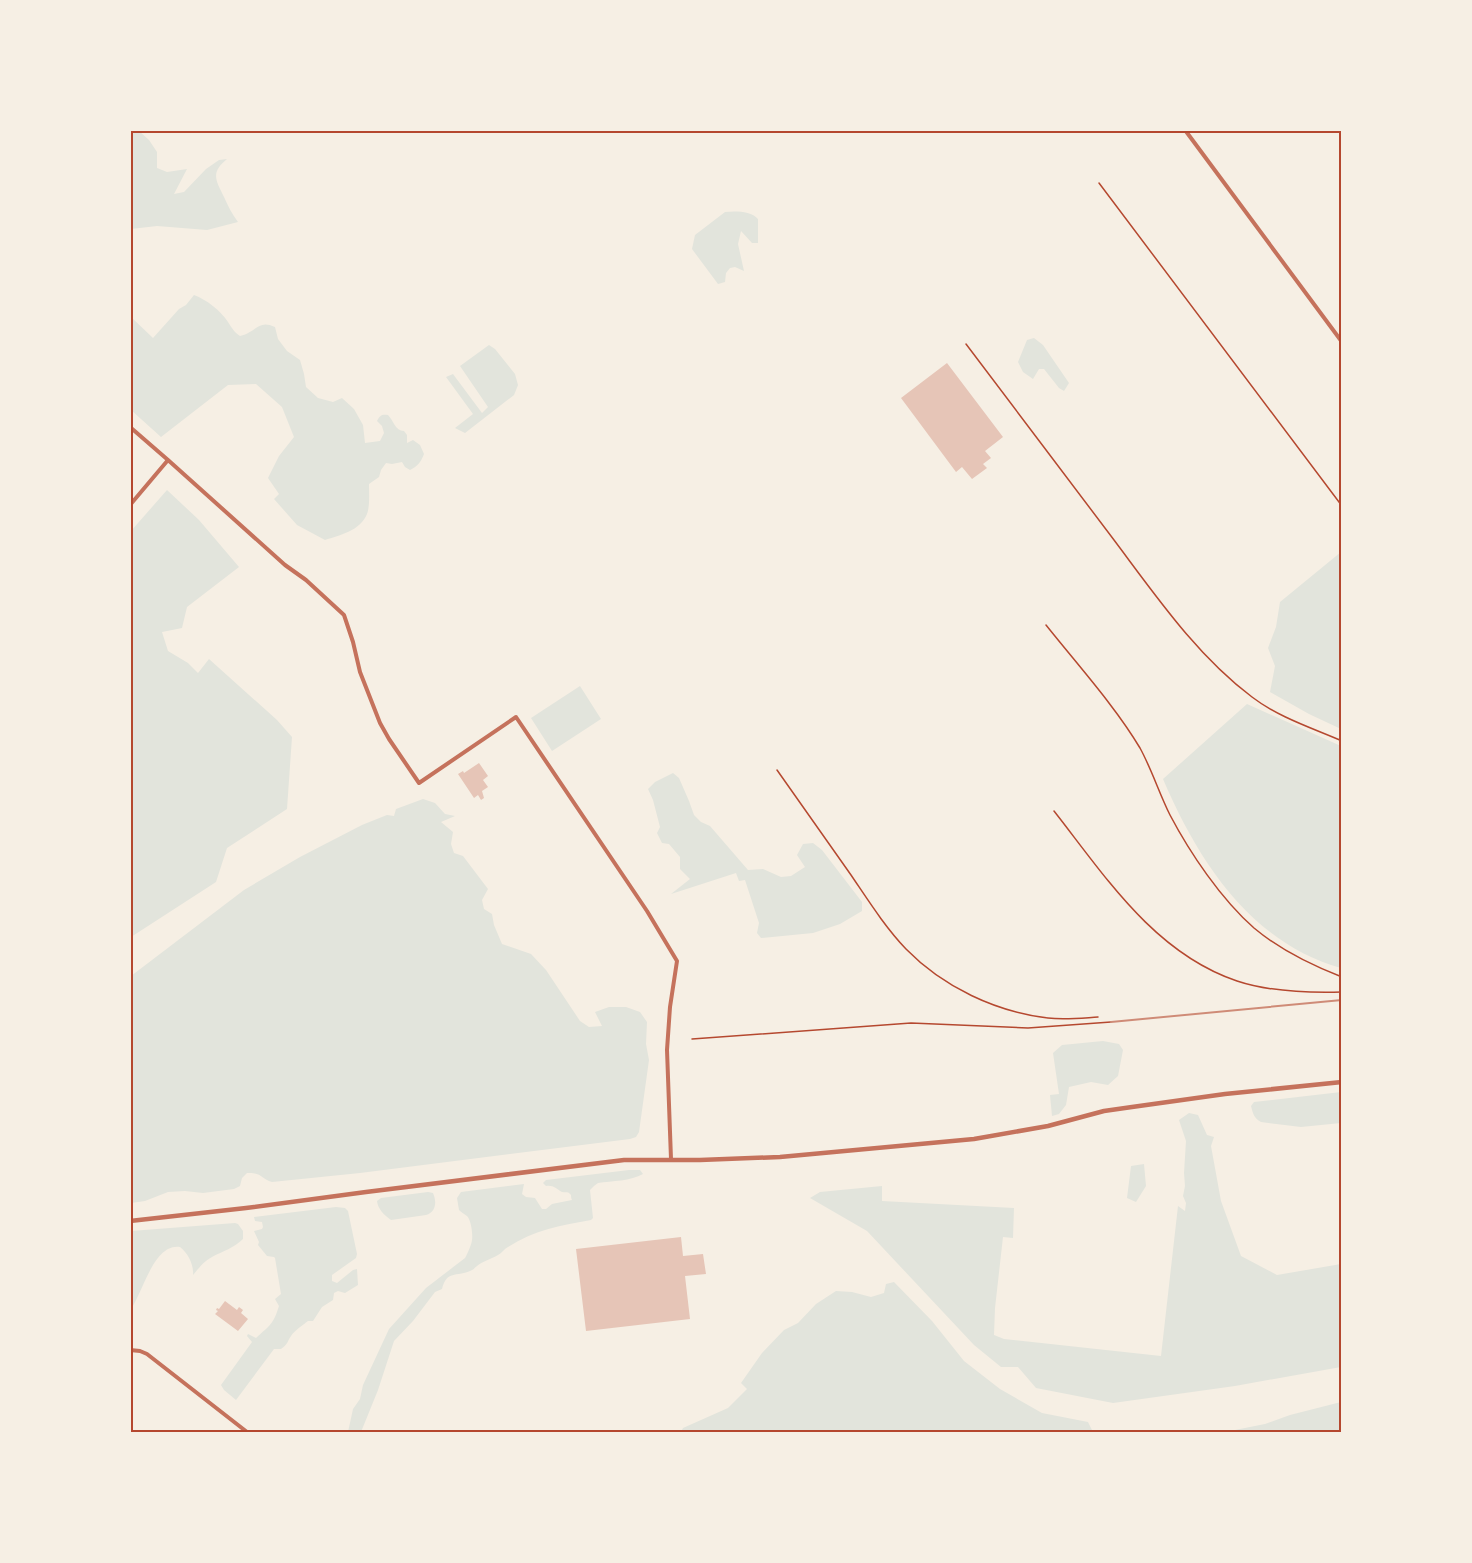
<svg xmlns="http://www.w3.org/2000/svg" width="1472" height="1563" viewBox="0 0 1472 1563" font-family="'PT Sans Narrow',sans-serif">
	<rect width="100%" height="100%" fill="#f6efe4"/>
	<path fill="#e2e4dc" d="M 130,131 L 139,131 L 149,140 L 157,152 L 157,168 L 167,172 L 187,169 L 174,194 L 184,192 L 206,169 L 219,160 L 227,159 C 210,173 216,180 224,197 C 228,206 232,214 238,222 L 207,230 L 157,226 L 131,229 Z
		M 725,212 C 736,211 751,211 758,219 L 758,243 L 752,243 L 741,231 L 738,244 L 744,271 L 735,267 L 730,268 L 726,273 L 725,282 L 718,284 L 692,249 L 695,235 Z
		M 194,295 C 207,300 220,310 228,322 C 232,328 234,332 240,336 C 257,332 258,319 275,327 L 278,339 L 287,351 L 300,360 L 304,374 L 306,387 L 318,398 L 333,402 L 342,398 L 354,409 L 363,425 L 365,443 L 380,441 L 384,433 L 382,426 L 377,421 C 380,415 382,414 388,415 C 394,421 395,431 404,431 L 407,435 L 407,443 L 413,440 L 420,445 L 424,454 C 421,462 418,466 410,470 L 405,467 L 402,462 L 392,464 L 386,463 L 381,470 L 379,477 L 369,484 C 369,493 370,506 367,514 C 360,531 340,535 325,540 L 297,525 L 274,499 L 279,494 L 268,478 L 279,456 L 294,437 L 282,407 L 256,384 L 228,385 L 161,437 L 131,410 L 131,317 L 153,338 L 179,309 L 186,305 Z
		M 1034,338 L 1043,345 L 1069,383 L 1064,391 L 1059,388 L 1044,369 L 1039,369 L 1033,379 L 1023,372 L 1018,362 L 1027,340 Z
		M 489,345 L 495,349 L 515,374 L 518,385 L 514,395 L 465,433 L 455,428 L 473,414 L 446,377 L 453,374 L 482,413 L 488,407 L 460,366 Z
		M 167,490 L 199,520 L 239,567 L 187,607 L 182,628 L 162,632 L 168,651 L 188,663 L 198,673 L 209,659 L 277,720 L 292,737 L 287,809 L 227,848 L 216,882 L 131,937 L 131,531 Z
		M 1341,552 L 1341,729 L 1309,714 L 1270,692 L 1275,666 L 1268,648 L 1276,627 L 1280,602 Z
		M 580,686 L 601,719 L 552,751 L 531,718 Z
		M 1247,704 L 1341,746 L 1341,968 C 1251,943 1198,861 1163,779 Z
		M 673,773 L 679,778 L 689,801 L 694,815 L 701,822 L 710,826 L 748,870 L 763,869 L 781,877 L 791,876 L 805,867 L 797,855 L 803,844 L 813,843 L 822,850 L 862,902 L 862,911 L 840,924 L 813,933 L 761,938 L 757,933 L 759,923 L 745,880 L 739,881 L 736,873 L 671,894 L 690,879 L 680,869 L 680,857 L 669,844 L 662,843 L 657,833 L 660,827 L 653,800 L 648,789 L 655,782 Z
		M 423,799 L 435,803 L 445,814 L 455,816 L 441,822 L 453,832 L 451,844 L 454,853 L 463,856 L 488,889 L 482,900 L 484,909 L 492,914 L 494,925 L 502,944 L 531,954 L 546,970 L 580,1021 L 589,1027 L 602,1026 L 595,1012 L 609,1007 L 626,1007 L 640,1012 L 647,1022 L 646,1044 L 649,1060 L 639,1132 L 636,1137 L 630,1139 L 360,1173 L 272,1182 C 261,1179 262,1172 247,1173 L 242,1178 L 240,1186 L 234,1189 L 203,1193 L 185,1191 L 168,1192 L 145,1201 L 131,1203 L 131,976 L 244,890 L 300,857 L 362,825 L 387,815 L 394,816 L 396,809 Z
		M 1103,1041 L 1119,1044 L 1123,1050 L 1118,1076 L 1108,1085 L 1091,1082 L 1069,1087 L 1066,1105 L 1059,1114 L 1052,1116 L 1050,1095 L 1059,1094 L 1053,1053 L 1062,1045 Z
		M 1341,1092 L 1341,1123 L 1301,1127 L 1261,1122 C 1254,1118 1253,1114 1251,1106 L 1254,1102 Z
		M 1189,1113 L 1198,1115 L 1207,1135 L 1214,1137 L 1211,1146 L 1221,1201 L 1241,1256 L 1277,1275 L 1341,1264 L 1341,1367 L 1235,1386 L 1113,1403 L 1036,1388 L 1018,1367 L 1001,1367 L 974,1345 L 867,1231 L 810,1198 L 820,1192 L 882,1186 L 882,1201 L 1014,1208 L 1013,1238 L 1003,1237 L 995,1308 L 994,1335 L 1004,1339 L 1161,1356 L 1178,1206 L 1185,1211 L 1186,1203 L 1183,1196 L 1185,1186 L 1184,1173 L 1186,1141 L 1179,1120 Z
		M 1144,1164 L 1146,1186 L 1136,1202 L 1127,1198 L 1131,1166 Z
		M 629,1170 L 640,1170 L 643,1174 C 631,1181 612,1181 598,1183 L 594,1186 L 590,1190 L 593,1218 L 591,1220 C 562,1225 534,1230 508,1247 C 504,1249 502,1253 498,1255 C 491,1259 483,1261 477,1266 C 473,1269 475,1269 470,1271 C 456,1277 447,1270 442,1289 L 435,1292 L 413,1321 L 394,1341 L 378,1390 L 361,1432 L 348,1432 L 353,1409 L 360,1399 L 363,1385 L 389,1329 L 426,1288 L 465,1258 C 467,1255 472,1243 472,1240 C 473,1234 471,1220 467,1216 C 464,1214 461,1212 459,1210 L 457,1198 L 461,1192 L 524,1184 L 522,1194 L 526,1197 L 535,1198 L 542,1209 L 546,1209 L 552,1204 L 572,1200 C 571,1198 571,1197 571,1195 C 568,1191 566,1193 562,1192 C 556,1189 554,1185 546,1186 L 543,1183 L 546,1180 Z
		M 428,1192 L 433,1193 C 437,1202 436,1212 426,1215 L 391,1220 C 384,1215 378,1209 377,1201 L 381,1198 Z
		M 336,1207 L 345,1208 L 348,1211 L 357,1254 L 356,1258 L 332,1275 L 332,1281 L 337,1283 L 353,1270 L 357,1269 L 358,1285 L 345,1293 L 338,1291 L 334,1293 L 333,1300 L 322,1307 L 313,1321 L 308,1321 C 303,1325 295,1330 291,1336 C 287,1342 288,1344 281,1349 L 274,1349 L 236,1400 L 224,1390 L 221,1385 L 252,1342 L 247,1336 L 248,1334 L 256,1338 C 270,1325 273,1325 279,1306 L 275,1299 L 281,1294 L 275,1258 L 274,1257 L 267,1256 L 258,1245 L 259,1242 L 254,1231 L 262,1229 L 263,1227 L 262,1222 L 255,1221 L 254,1217 Z
		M 235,1223 L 238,1224 L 243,1231 L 243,1239 C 234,1248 223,1251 212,1257 C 204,1261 199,1268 193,1275 C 194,1265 188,1253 180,1247 C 154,1243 143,1292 131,1309 L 131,1231 Z
		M 894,1282 L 932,1321 L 964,1361 L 1000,1389 L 1042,1413 L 1088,1422 L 1093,1432 L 681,1432 L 683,1428 L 728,1408 L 747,1389 L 741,1383 L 762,1353 L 784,1330 L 798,1323 L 816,1304 L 836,1291 L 852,1292 L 871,1297 L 884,1293 L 886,1284 Z
		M 1341,1402 L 1341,1432 L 1225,1432 L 1265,1424 L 1290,1415 Z"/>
	<path fill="#e6c5b7" d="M 947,363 L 1003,437 L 985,451 L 991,458 L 983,464 L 987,468 L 972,479 L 962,467 L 956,472 L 901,398 Z
		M 479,763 L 488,776 L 483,780 L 488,787 L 482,791 L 484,798 L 481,800 L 478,795 L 474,798 L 458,774 L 463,771 L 464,773 Z
		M 681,1237 L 683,1256 L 703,1254 L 706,1274 L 685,1276 L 690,1319 L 586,1331 L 576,1249 Z
		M 225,1301 L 237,1310 L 239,1307 L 243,1310 L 241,1313 L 248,1319 L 238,1331 L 215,1314 L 218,1311 L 216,1310 L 217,1308 L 219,1309 Z"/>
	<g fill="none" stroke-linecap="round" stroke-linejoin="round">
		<path stroke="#b5482f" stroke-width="1.5" d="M 1099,183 L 1342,506
			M 966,344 C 1014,408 1063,472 1111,536 C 1154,593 1195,654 1252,697 C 1278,717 1312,728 1342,741
			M 1046,625 C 1077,664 1115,706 1140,748 C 1152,770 1159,793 1170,815 C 1190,853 1221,899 1254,928 C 1279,949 1311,965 1342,977
			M 777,770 C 802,805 826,840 851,875 C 868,900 885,927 906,949 C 943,987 996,1012 1048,1018 C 1065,1020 1082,1018 1098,1017
			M 1054,811 C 1105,876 1154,953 1237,981 C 1270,992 1307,993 1342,992
			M 692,1039 L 911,1023 L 1028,1028 L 1111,1022"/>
		<path stroke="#c5725c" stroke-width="4" d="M 1185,130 L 1342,342
			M 130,427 L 168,460 L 130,505
			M 168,460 L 285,565 L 306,580 L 344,615 L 353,642 L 360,672 L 380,723 L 389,739 L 419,783 L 516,717 L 647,911 L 677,961 L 670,1007 L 667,1050 L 671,1159
			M 130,1350 L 140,1351 L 147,1354 L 247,1432"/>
		<path stroke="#c5725c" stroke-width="4.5" d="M 130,1221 L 246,1208 L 366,1192 L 624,1160 L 700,1160 L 780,1157 L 974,1139 L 1048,1126 L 1104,1111 L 1132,1107 L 1225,1094 L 1342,1082"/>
		<path stroke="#cf8b77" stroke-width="2" d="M 1111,1022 L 1342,1000"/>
	</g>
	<rect width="1472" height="1563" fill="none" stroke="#f6efe4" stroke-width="264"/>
	<rect x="132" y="132" width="1208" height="1299" fill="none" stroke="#b5482f" stroke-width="2"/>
</svg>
